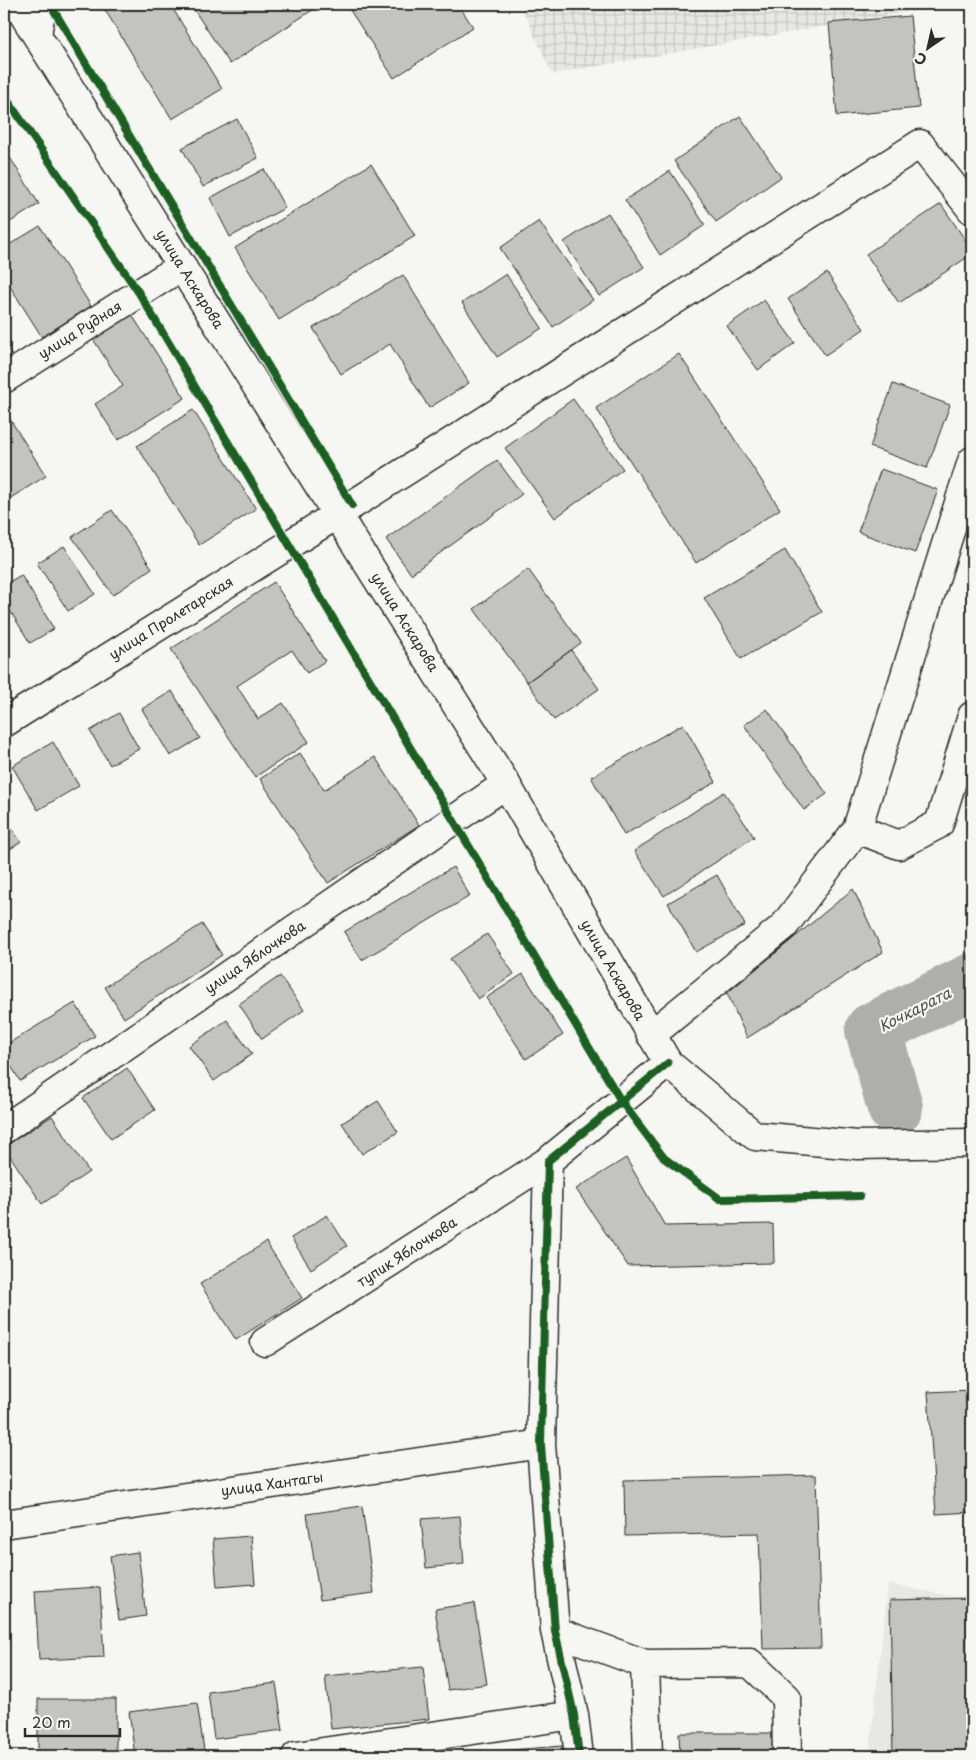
<svg xmlns="http://www.w3.org/2000/svg" width="976" height="1760" viewBox="0 0 976 1760" font-family="'Playpen Sans',sans-serif">
	<defs>
		<pattern id="industrial-grid" width="8" height="8" patternUnits="userSpaceOnUse" patternTransform="scale(1.25)"><rect width="8" height="8" fill="#e7e7e3"/><path d="M0 4h8M4 0v8" fill="none" stroke="#c6c6c3"/></pattern>
	</defs>
	<rect width="100%" height="100%" fill="#f6f6f2"/>
	<filter id="ink" filterUnits="userSpaceOnUse"><feTurbulence type="fractalNoise" baseFrequency=".02" numOctaves="2"/><feDisplacementMap in="SourceGraphic" scale="10" xChannelSelector="R" yChannelSelector="G"/><feConvolveMatrix kernelMatrix="1 2 1 2 8 2 1 2 1" color-interpolation-filters="sRGB"/></filter>
	<g filter="url(#ink)">
		<path fill="#e7e7e3" d="M 888,1584 L 972,1600 L 972,1756 L 869,1756 Z"/>
		<path fill="url(#industrial-grid)" d="M 520,4 L 952,4 L 552,74 Z"/>
		<g fill="none" stroke-linecap="round" stroke-linejoin="round">
			<path stroke="#aeaeab" stroke-width="56" d="M 895,1107 L 873,1030 L 972,981"/>
		</g>
		<path fill="#c3c3c0" stroke="#2b2b2b" d="M 104,4 L 170,4 L 222,89 L 172,119 L 102,5 Z
			M 190,4 L 311,4 L 314,9 L 230,64 Z
			M 346,4 L 458,4 L 473,27 L 394,78 Z
			M 910,16 L 919,108 L 837,116 L 829,23 Z
			M 740,116 L 781,177 L 716,222 L 674,161 Z
			M 237,119 L 258,158 L 203,187 L 182,148 Z
			M 4,148 L 39,204 L 4,226 Z
			M 371,164 L 415,236 L 279,320 L 235,248 Z
			M 264,169 L 285,208 L 230,237 L 210,198 Z
			M 670,171 L 705,225 L 660,255 L 625,200 Z
			M 941,204 L 972,250 L 972,254 L 899,303 L 866,254 Z
			M 608,213 L 644,267 L 599,296 L 564,242 Z
			M 539,221 L 593,300 L 553,327 L 500,248 Z
			M 40,226 L 91,306 L 42,337 L 4,277 L 4,248 Z
			M 827,273 L 864,329 L 825,355 L 788,299 Z
			M 506,274 L 542,328 L 497,357 L 462,303 Z
			M 403,275 L 469,383 L 429,408 L 390,344 L 341,374 L 313,328 Z
			M 764,300 L 795,343 L 758,370 L 727,326 Z
			M 132,315 L 185,398 L 118,440 L 95,404 L 123,386 L 93,339 Z
			M 4,343 L 14,359 L 4,365 Z
			M 679,354 L 780,509 L 696,563 L 596,408 Z
			M 893,384 L 950,405 L 927,468 L 870,447 Z
			M 573,399 L 623,469 L 555,518 L 505,448 Z
			M 193,410 L 256,509 L 199,545 L 137,446 Z
			M 8,416 L 46,476 L 4,502 L 4,419 Z
			M 497,460 L 522,494 L 411,574 L 386,539 Z
			M 881,469 L 938,490 L 915,553 L 858,532 Z
			M 112,510 L 152,568 L 113,595 L 72,537 Z
			M 64,546 L 95,594 L 68,611 L 37,563 Z
			M 785,550 L 822,612 L 741,659 L 704,598 Z
			M 972,554 L 972,581 L 964,578 Z
			M 528,569 L 581,643 L 527,682 L 474,609 Z
			M 21,575 L 54,629 L 30,643 L 4,601 L 4,585 Z
			M 274,582 L 325,661 L 307,673 L 292,650 L 237,686 L 258,719 L 283,703 L 309,742 L 255,777 L 171,649 Z
			M 571,650 L 599,689 L 554,720 L 527,682 Z
			M 172,691 L 200,738 L 170,756 L 142,709 Z
			M 767,709 L 827,794 L 804,810 L 744,725 Z
			M 119,713 L 139,749 L 110,765 L 90,731 Z
			M 683,724 L 716,782 L 624,835 L 591,777 Z
			M 53,742 L 79,786 L 38,810 L 12,766 Z
			M 300,753 L 324,790 L 375,757 L 419,825 L 328,883 L 260,779 Z
			M 724,792 L 754,837 L 664,896 L 634,851 Z
			M 4,818 L 21,842 L 4,853 Z
			M 453,867 L 470,896 L 362,960 L 344,932 Z
			M 717,875 L 745,925 L 696,952 L 668,903 Z
			M 853,889 L 883,952 L 747,1038 L 727,993 Z
			M 202,924 L 222,955 L 124,1018 L 105,987 Z
			M 487,934 L 514,974 L 478,999 L 450,959 Z
			M 523,974 L 563,1035 L 526,1059 L 486,998 Z
			M 280,976 L 304,1010 L 262,1039 L 239,1004 Z
			M 75,1003 L 95,1036 L 20,1081 L 4,1054 L 4,1046 Z
			M 227,1020 L 252,1054 L 214,1081 L 189,1046 Z
			M 127,1068 L 155,1110 L 111,1139 L 83,1098 Z
			M 378,1101 L 398,1132 L 362,1154 L 342,1123 Z
			M 52,1116 L 89,1172 L 42,1204 L 4,1147 Z
			M 626,1158 L 665,1226 L 773,1224 L 774,1263 L 628,1266 L 576,1189 Z
			M 327,1215 L 347,1246 L 311,1269 L 291,1238 Z
			M 266,1242 L 302,1298 L 236,1340 L 200,1284 Z
			M 972,1390 L 972,1512 L 936,1514 L 928,1392 Z
			M 816,1475 L 821,1648 L 763,1649 L 759,1533 L 625,1536 L 624,1480 Z
			M 362,1506 L 374,1593 L 320,1600 L 307,1514 Z
			M 460,1516 L 464,1564 L 426,1568 L 421,1519 Z
			M 251,1536 L 255,1584 L 217,1587 L 213,1539 Z
			M 138,1552 L 146,1616 L 119,1620 L 110,1556 Z
			M 100,1587 L 104,1657 L 39,1660 L 35,1591 Z
			M 972,1598 L 972,1756 L 893,1756 L 890,1600 Z
			M 474,1603 L 487,1684 L 448,1690 L 435,1609 Z
			M 423,1667 L 429,1719 L 331,1729 L 325,1676 Z
			M 276,1683 L 283,1730 L 214,1739 L 208,1692 Z
			M 38,1699 L 116,1699 L 116,1756 L 38,1756 Z
			M 197,1703 L 204,1750 L 158,1756 L 135,1756 L 129,1712 Z
			M 679,1733 L 785,1733 L 785,1756 L 680,1756 Z
			M 562,1746 L 563,1756 L 446,1755 Z"/>
		<g fill="none" stroke-linecap="round" stroke-linejoin="round">
			<g stroke="#2b2b2b" stroke-width="31">
				<path id="minor" d="M 37,35 L 42,4
					M 4,379 L 182,266
					M 4,723 L 338,514 L 920,144 L 972,210
					M 857,829 L 899,845 L 939,824 L 972,716
					M 651,1035 L 784,926 L 857,829 L 972,461
					M 4,1129 L 506,784
					M 265,1342 L 548,1161
					M 4,1524 L 541,1444
					M 555,1631 L 645,1664 L 750,1663 L 786,1697 L 787,1756
					M 645,1664 L 648,1756
					M 296,1756 L 574,1715
					M 579,1756 L 574,1715 L 555,1631 L 541,1444 L 548,1161 L 668,1063"/>
			</g>
			<g stroke="#2b2b2b" stroke-width="31">
				<path id="major" d="M 17,4 L 506,784 L 668,1063 L 755,1136 L 858,1145 L 972,1143"/>
			</g>
			<use href="#minor" stroke="#f6f6f2" stroke-width="28"/>
			<use href="#major" stroke="#f6f6f2" stroke-width="28"/>
			<g stroke="#f6f6f2" stroke-width="11">
				<path id="cycleway" d="M 50,4 L 352,505
					M 4,95 L 139,293 L 621,1101 L 664,1158 L 720,1199 L 860,1196
					M 579,1756 L 574,1715 L 555,1631 L 541,1444 L 548,1161 L 668,1063"/>
			</g>
			<use href="#cycleway" stroke="#1b5e20" stroke-width="8"/>
		</g>
	</g>
	<g text-anchor="middle" stroke-width="4.5" stroke-linejoin="round" paint-order="stroke">
		<g font-size="14" fill="#2b2b2b" stroke="#f6f6f2">
			<text transform="translate(190 279) rotate(58)" y="5">улица Аскарова</text>
			<text transform="translate(80 330) rotate(-32)" y="5">улица Рудная</text>
			<text transform="translate(171 618) rotate(-32)" y="5">улица Пролетарская</text>
			<text transform="translate(405 622) rotate(58)" y="5">улица Аскарова</text>
			<text transform="translate(255 957) rotate(-34)" y="5">улица Яблочкова</text>
			<text transform="translate(613 970) rotate(60)" y="5">улица Аскарова</text>
			<text transform="translate(407 1252) rotate(-33)" y="5">тупик Яблочкова</text>
			<text transform="translate(272 1484) rotate(-8)" y="5">улица Хантагы</text>
		</g>
		<g font-size="15" font-style="italic" fill="#525251" stroke="#f6f6f2">
			<text transform="translate(915 1010) rotate(-27)" y="5">Кочкарата</text>
		</g>
	</g>
	<rect width="976" height="1760" fill="none" stroke="#f6f6f2" stroke-width="20"/>
	<rect x="10" y="10" width="956" height="1740" fill="none" stroke="#2b2b2b" stroke-width="2" filter="url(#ink)"/>
	<g transform="translate(928 48) rotate(214)" stroke="#f6f6f2" stroke-width="4" paint-order="stroke">
	<path d="M0-4L9 19L0 12L-9 19Z" fill="#2b2b2b"/>
	<text y="-8" font-size="14" font-weight="bold" text-anchor="middle" fill="#2b2b2b">С</text>
	</g>
	<path d="M25 1728v8h95v-8" fill="none" stroke="#2b2b2b" stroke-width="2.5"/>
	<text x="32" y="1728" font-size="15" fill="#2b2b2b" stroke="#f6f6f2" stroke-width="4" paint-order="stroke">20 m</text>
</svg>
